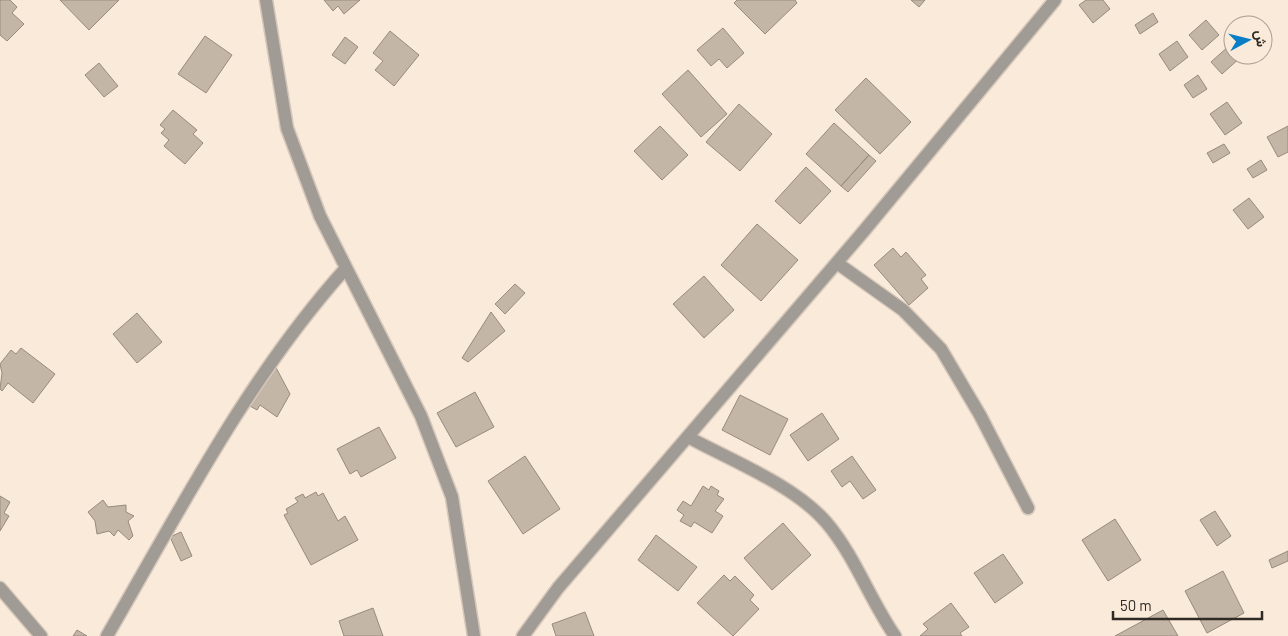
<svg xmlns="http://www.w3.org/2000/svg" width="1288" height="636" viewBox="0 0 1288 636" font-family="Barlow,Vazirmatn,sans-serif">
	<rect width="100%" height="100%" fill="#f9eada"/>
	<path fill="#c4b6a7" stroke="#988b7c" d="M 0,0 L 10,0 L 17,7 L 12,13 L 24,24 L 7,41 L 0,35 Z
		M 60,0 L 119,0 L 89,30 Z
		M 324,0 L 360,0 L 344,14 L 338,6 L 333,11 Z
		M 737,0 L 795,0 L 797,3 L 765,34 L 734,3 Z
		M 911,0 L 925,0 L 919,7 Z
		M 1086,0 L 1103,0 L 1110,9 L 1093,23 L 1079,5 Z
		M 1153,13 L 1158,22 L 1140,34 L 1135,25 Z
		M 1206,20 L 1219,35 L 1202,50 L 1189,35 Z
		M 723,28 L 744,53 L 727,68 L 719,59 L 711,66 L 697,50 Z
		M 390,31 L 419,55 L 394,86 L 375,70 L 383,61 L 373,53 Z
		M 205,36 L 232,55 L 206,93 L 178,74 Z
		M 345,37 L 358,47 L 345,64 L 332,55 Z
		M 1177,41 L 1188,57 L 1170,71 L 1159,54 Z
		M 1230,45 L 1233,49 L 1233,55 L 1241,57 L 1222,74 L 1211,62 Z
		M 99,63 L 118,86 L 104,97 L 85,75 Z
		M 688,70 L 727,114 L 701,137 L 662,94 Z
		M 1198,75 L 1207,89 L 1193,98 L 1184,85 Z
		M 866,78 L 911,122 L 880,154 L 835,110 Z
		M 1227,102 L 1242,123 L 1225,135 L 1210,114 Z
		M 739,104 L 772,134 L 740,171 L 706,142 Z
		M 173,110 L 197,130 L 193,134 L 203,143 L 185,164 L 164,146 L 169,140 L 161,133 L 165,129 L 160,125 Z
		M 834,123 L 869,155 L 841,186 L 806,154 Z
		M 660,126 L 688,155 L 662,180 L 634,151 Z
		M 1288,126 L 1288,152 L 1278,157 L 1267,137 Z
		M 1224,144 L 1230,153 L 1213,163 L 1207,153 Z
		M 869,155 L 876,161 L 848,192 L 841,186 Z
		M 1261,160 L 1267,170 L 1253,178 L 1247,169 Z
		M 806,167 L 831,191 L 800,224 L 775,201 Z
		M 1249,198 L 1264,217 L 1248,229 L 1233,210 Z
		M 757,224 L 798,260 L 761,301 L 721,265 Z
		M 893,248 L 901,257 L 906,252 L 926,275 L 921,279 L 928,288 L 909,305 L 874,265 Z
		M 704,276 L 734,310 L 704,338 L 673,304 Z
		M 515,284 L 525,293 L 505,314 L 495,304 Z
		M 491,312 L 505,331 L 468,362 L 462,358 Z
		M 137,313 L 162,342 L 137,363 L 113,334 Z
		M 21,348 L 55,374 L 33,403 L 8,383 L 2,391 L 0,389 L 2,373 L 0,364 L 11,350 L 16,354 Z
		M 273,362 L 290,394 L 277,417 L 260,405 L 257,410 L 250,406 Z
		M 475,392 L 494,427 L 456,447 L 437,413 Z
		M 740,395 L 788,419 L 770,455 L 722,430 Z
		M 822,413 L 839,439 L 808,461 L 790,435 Z
		M 379,427 L 396,458 L 361,477 L 357,470 L 350,474 L 337,449 Z
		M 525,456 L 560,509 L 523,534 L 488,481 Z
		M 852,456 L 876,490 L 863,499 L 850,481 L 842,487 L 831,471 Z
		M 703,486 L 709,490 L 711,486 L 719,491 L 717,495 L 724,499 L 715,511 L 723,516 L 712,533 L 694,522 L 691,527 L 680,521 L 684,515 L 677,510 L 683,501 L 691,506 Z
		M 316,492 L 318,496 L 323,493 L 338,521 L 345,516 L 358,540 L 311,565 L 284,515 L 288,513 L 286,509 L 298,502 L 295,498 L 303,494 L 305,498 Z
		M 0,496 L 10,502 L 4,513 L 9,516 L 0,531 Z
		M 103,500 L 108,507 L 126,505 L 126,512 L 134,516 L 128,521 L 133,536 L 129,540 L 118,530 L 114,536 L 109,531 L 97,534 L 95,521 L 88,512 Z
		M 1215,511 L 1231,536 L 1217,546 L 1200,520 Z
		M 1115,519 L 1141,560 L 1108,581 L 1082,540 Z
		M 783,523 L 811,555 L 772,590 L 744,558 Z
		M 181,532 L 192,556 L 181,561 L 170,537 Z
		M 656,535 L 697,567 L 678,591 L 638,560 Z
		M 1288,551 L 1288,561 L 1272,568 L 1269,560 Z
		M 1003,554 L 1023,583 L 995,603 L 974,573 Z
		M 1223,571 L 1244,613 L 1207,633 L 1185,591 Z
		M 724,575 L 730,581 L 735,576 L 754,595 L 750,600 L 759,609 L 733,636 L 697,603 Z
		M 951,603 L 969,627 L 960,633 L 962,636 L 920,636 L 928,629 L 923,624 Z
		M 373,608 L 383,636 L 344,636 L 339,621 Z
		M 1163,610 L 1178,636 L 1115,636 Z
		M 585,612 L 594,636 L 556,636 L 552,624 Z
		M 77,630 L 87,636 L 73,636 Z"/>
	<g fill="none" stroke-linecap="round" stroke-linejoin="round">
		<g stroke="#d5c7b9" stroke-width="15">
			<path id="minor" d="M 266,0 L 287,128 L 320,216 L 421,416 L 452,497 L 474,636
				M 837,263 L 903,310 L 941,349 L 980,415 L 1028,508
				M 688,437 C 732,461 794,485 826,522 C 855,556 870,600 895,636
				M 0,588 L 41,636
				M 107,636 C 180,510 248,377 346,268
				M 523,636 L 558,588 L 863,232 L 1055,0"/>
		</g>
		<use href="#minor" stroke="#a09b94" stroke-width="12"/>
	</g>
	<g transform="translate(1248 40) rotate(83)"><circle r="24" fill="#f9eada" stroke="#a99d91"/>
	<path d="M0-4L9 19L0 12L-9 19Z" fill="#097dc6"/>
	<text y="-8" font-size="14" font-weight="bold" text-anchor="middle" fill="#302a24">ش</text>
	</g>
	<path d="M1113 611v8h149v-8" fill="none" stroke="#302a24" stroke-width="2.5"/>
	<text x="1120" y="611" font-size="15" fill="#302a24" stroke="#f9eada" stroke-width="4" paint-order="stroke">50 m</text>
</svg>
